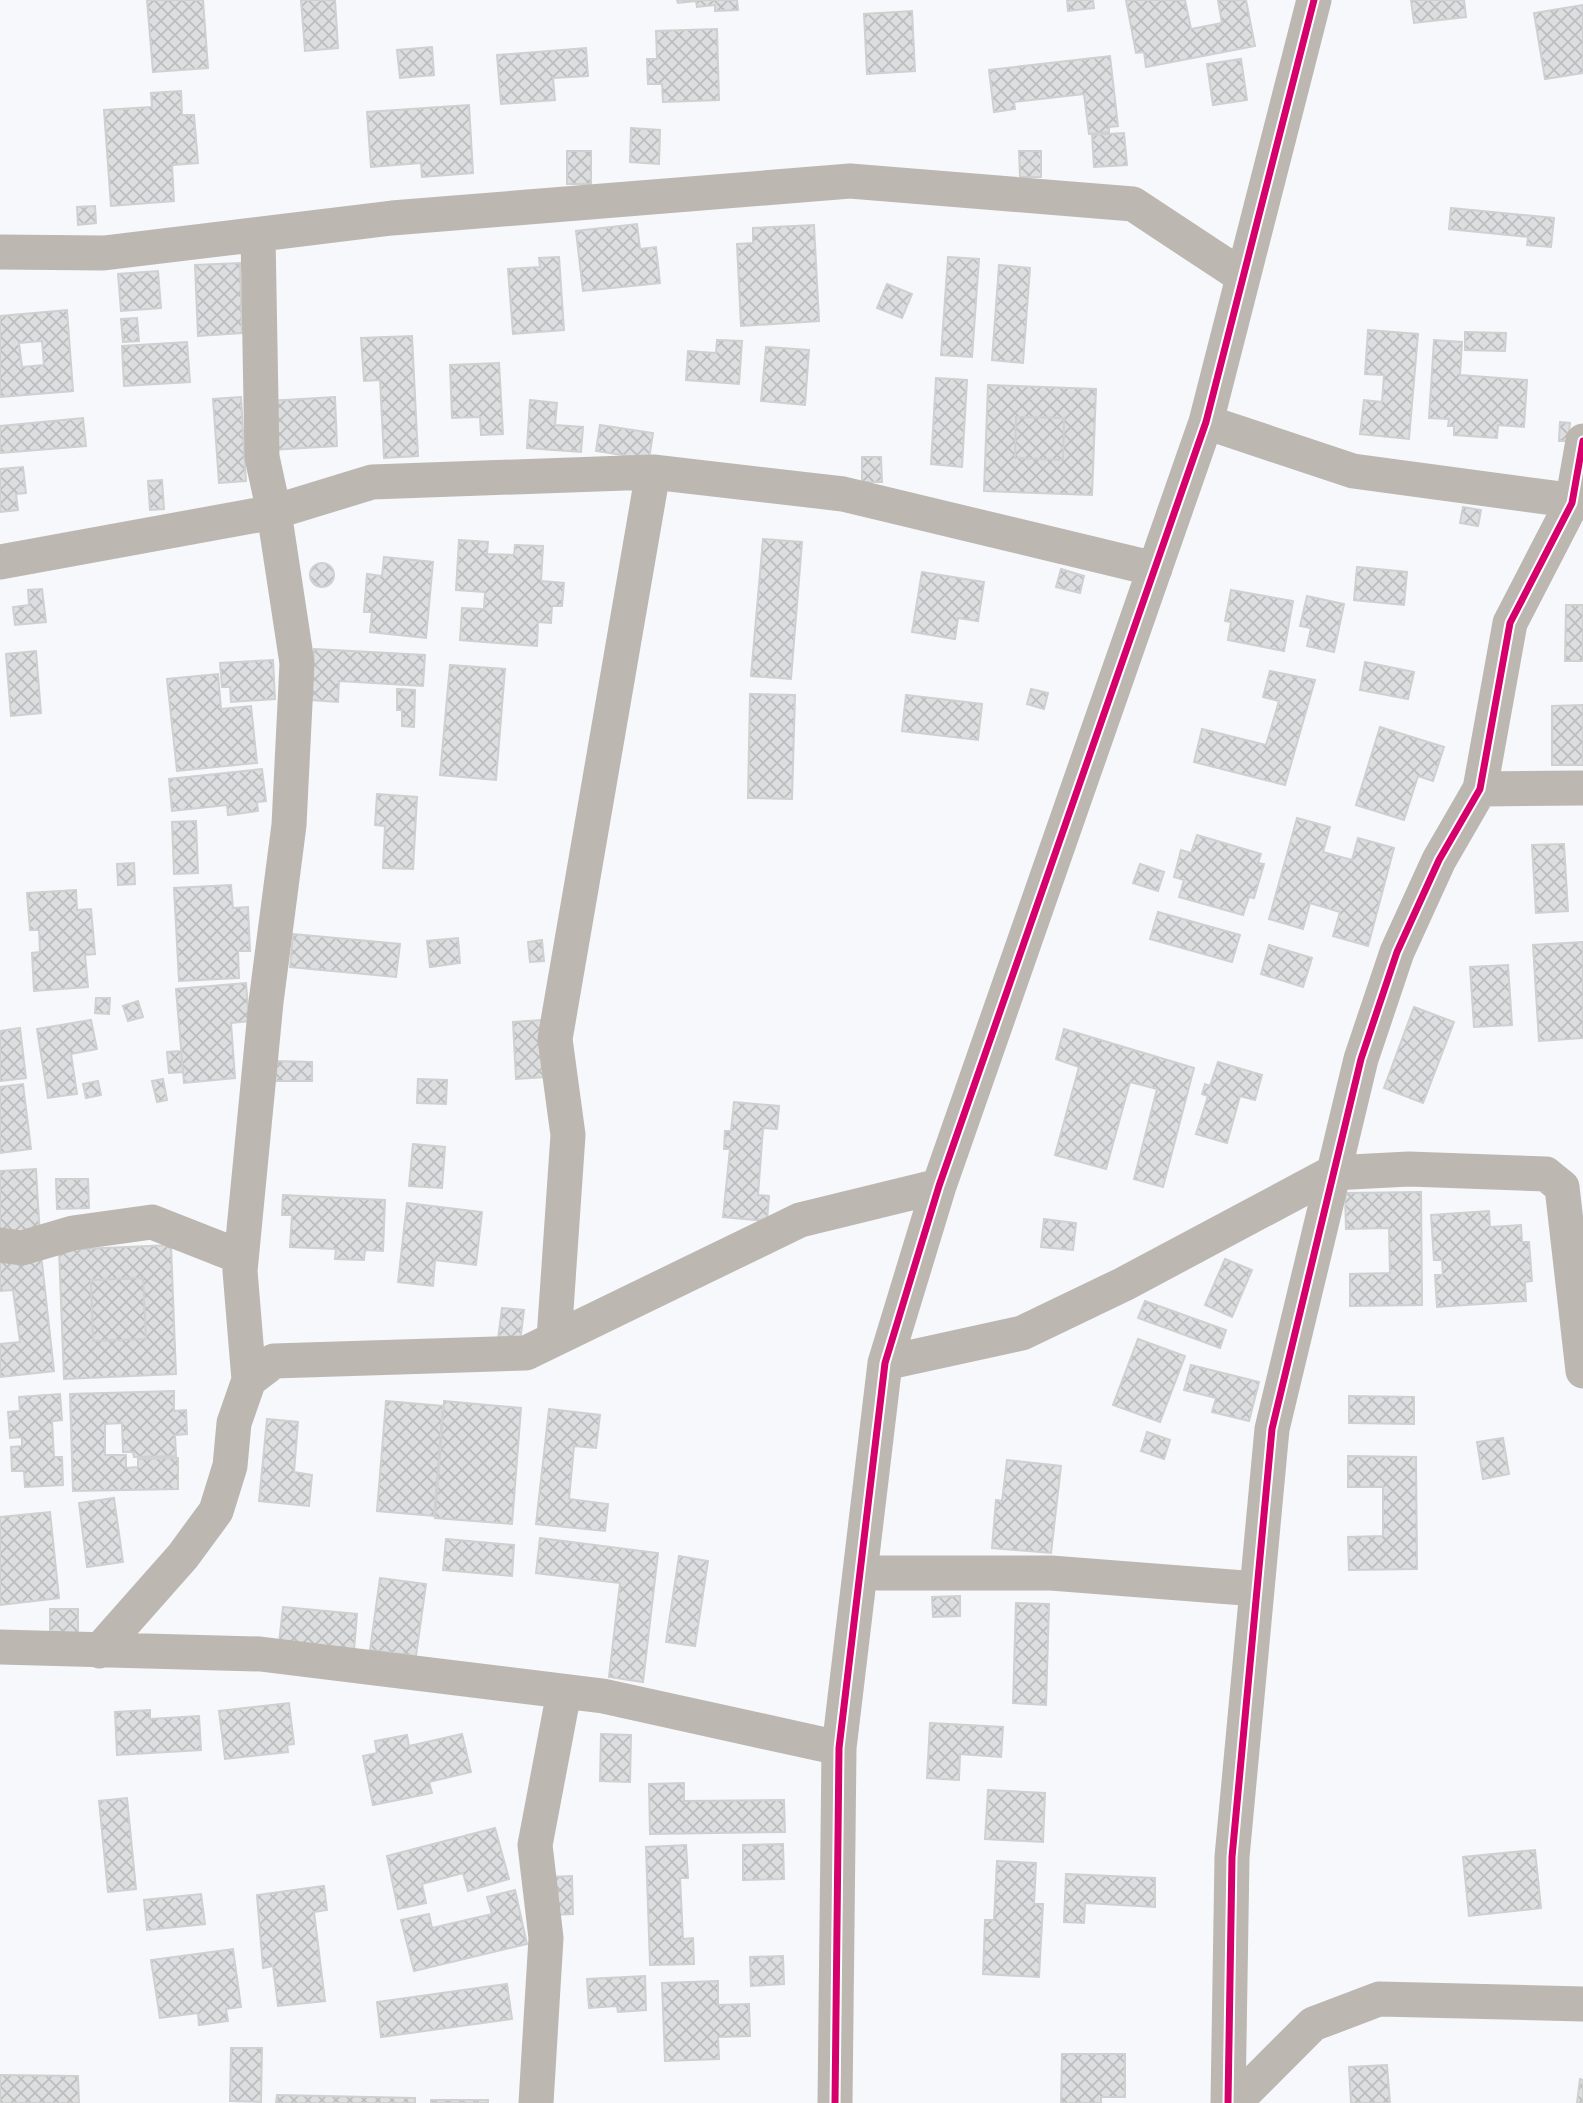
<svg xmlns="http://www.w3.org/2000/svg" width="1583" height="2103" viewBox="0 0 1583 2103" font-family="Rubik,sans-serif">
	<defs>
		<pattern id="building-cross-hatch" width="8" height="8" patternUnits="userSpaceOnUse" patternTransform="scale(1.75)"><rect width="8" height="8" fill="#dddedf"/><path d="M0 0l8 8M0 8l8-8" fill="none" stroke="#bcbdbe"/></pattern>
	</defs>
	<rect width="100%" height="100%" fill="#f6f8fc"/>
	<path fill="url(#building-cross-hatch)" stroke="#d0d0d1" stroke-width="2" fill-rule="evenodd" d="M 147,0 L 203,0 L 208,68 L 153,72 Z
		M 301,0 L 335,0 L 338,48 L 305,51 Z
		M 677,0 L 737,0 L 738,10 L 715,11 L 715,5 L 697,7 L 696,1 L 678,3 Z
		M 1067,0 L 1093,0 L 1094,8 L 1068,11 Z
		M 1126,0 L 1185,0 L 1191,29 L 1222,23 L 1218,0 L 1246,0 L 1255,46 L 1146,67 L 1144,52 L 1136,53 Z
		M 1411,0 L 1464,0 L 1466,17 L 1414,23 Z
		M 1583,5 L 1583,73 L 1545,79 L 1534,13 Z
		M 912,11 L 915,71 L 867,74 L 864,14 Z
		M 717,29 L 719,100 L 663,102 L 662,84 L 648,84 L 647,59 L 657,59 L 656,31 Z
		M 432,47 L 434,75 L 400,78 L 397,50 Z
		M 586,48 L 588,76 L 553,78 L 555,100 L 501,104 L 497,55 Z
		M 1110,56 L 1118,126 L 1109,127 L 1109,132 L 1089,134 L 1084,94 L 1014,102 L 1015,109 L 994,112 L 989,70 Z
		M 1241,59 L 1247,100 L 1213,105 L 1207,64 Z
		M 181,91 L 182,115 L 194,115 L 198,163 L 172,165 L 174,201 L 111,206 L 104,110 L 152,107 L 151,93 Z
		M 469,105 L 473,173 L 422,177 L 421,163 L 371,167 L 367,112 Z
		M 631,128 L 660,130 L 659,164 L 630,162 Z
		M 1124,133 L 1127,165 L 1094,167 L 1092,135 Z
		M 567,151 L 591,151 L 591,184 L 567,184 Z
		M 1019,151 L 1041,151 L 1041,177 L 1020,177 Z
		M 95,206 L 96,223 L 78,225 L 77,207 Z
		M 1451,208 L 1554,218 L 1551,247 L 1527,245 L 1528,237 L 1449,229 Z
		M 637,224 L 640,249 L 656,247 L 660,283 L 583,291 L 576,231 Z
		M 814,225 L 819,321 L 741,326 L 737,244 L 753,243 L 753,228 Z
		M 559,257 L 564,330 L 513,334 L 508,269 L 540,267 L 539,258 Z
		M 948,257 L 979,259 L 972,357 L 941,355 Z
		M 240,263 L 242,333 L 198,336 L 195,265 Z
		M 999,265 L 1030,268 L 1023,363 L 992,360 Z
		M 158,271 L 161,308 L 121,311 L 118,274 Z
		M 887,284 L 912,294 L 902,318 L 877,308 Z
		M 67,310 L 73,391 L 0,397 L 0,316 ZM 42,341 L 44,365 L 22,367 L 19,343 Z
		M 137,318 L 139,341 L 123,342 L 121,319 Z
		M 1368,330 L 1418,334 L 1409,439 L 1360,434 L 1364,400 L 1382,402 L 1384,375 L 1365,374 Z
		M 1465,332 L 1506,333 L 1505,351 L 1465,350 Z
		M 412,336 L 418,456 L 384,458 L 380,380 L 364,381 L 361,338 Z
		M 717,340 L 742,341 L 739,384 L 686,380 L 688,351 L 716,353 Z
		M 1434,340 L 1462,342 L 1460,375 L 1527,380 L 1524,427 L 1498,425 L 1497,438 L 1454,435 L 1454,426 L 1448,426 L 1449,419 L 1429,418 Z
		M 187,342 L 190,382 L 124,386 L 122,346 Z
		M 766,347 L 809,350 L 805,405 L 761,401 Z
		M 499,363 L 503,434 L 481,435 L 480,417 L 452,418 L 450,365 Z
		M 936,378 L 967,380 L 962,467 L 931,464 Z
		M 988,385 L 1096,389 L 1092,495 L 984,491 ZM 1016,417 L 1064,418 L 1063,460 L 1015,458 Z
		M 241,397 L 246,481 L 219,483 L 213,399 Z
		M 335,397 L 337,446 L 271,450 L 268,401 Z
		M 530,400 L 557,403 L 555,425 L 583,427 L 581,452 L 527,448 Z
		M 1016,417 L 1064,418 L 1063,460 L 1015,458 Z
		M 83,418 L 86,446 L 0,453 L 0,426 Z
		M 1560,422 L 1570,423 L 1568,441 L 1559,441 Z
		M 600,425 L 653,433 L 649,459 L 596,451 Z
		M 862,457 L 881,457 L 882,482 L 862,482 Z
		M 23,467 L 26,493 L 16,494 L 18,510 L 0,512 L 0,469 Z
		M 162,480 L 164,509 L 150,510 L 148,481 Z
		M 1463,507 L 1481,510 L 1478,526 L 1460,523 Z
		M 763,539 L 802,542 L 791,679 L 751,676 Z
		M 459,540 L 488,542 L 487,554 L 514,555 L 515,545 L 543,546 L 541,581 L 564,583 L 562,606 L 552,606 L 551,623 L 538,622 L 537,646 L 460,640 L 462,608 L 484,609 L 485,592 L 456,590 Z
		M 384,557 L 433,562 L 426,638 L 370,632 L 372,612 L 364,612 L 367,574 L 382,576 Z
		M310 575a12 12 0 1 1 24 0a12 12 0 1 1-24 0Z
		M 1357,567 L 1407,572 L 1404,605 L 1354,600 Z
		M 1061,569 L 1084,576 L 1080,593 L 1056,587 Z
		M 922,572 L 984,582 L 978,621 L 958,618 L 955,639 L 912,632 Z
		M 42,589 L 46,622 L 15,625 L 13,607 L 29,605 L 28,590 Z
		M 1231,590 L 1293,601 L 1284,651 L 1228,640 L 1231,622 L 1225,621 Z
		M 1307,596 L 1344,604 L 1334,652 L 1307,646 L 1311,628 L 1300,626 Z
		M 1566,605 L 1583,605 L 1583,661 L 1565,661 Z
		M 314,649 L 425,655 L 423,686 L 339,681 L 338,702 L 311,700 Z
		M 36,651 L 41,713 L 11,716 L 6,654 Z
		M 273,660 L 275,699 L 231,702 L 230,687 L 222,687 L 220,663 Z
		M 1365,662 L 1414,672 L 1408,699 L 1360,690 Z
		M 450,665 L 505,669 L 496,780 L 440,775 Z
		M 1270,671 L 1315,680 L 1285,785 L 1194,762 L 1202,729 L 1266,745 L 1279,701 L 1263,697 Z
		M 218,674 L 221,709 L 251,706 L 257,763 L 177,771 L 167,679 Z
		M 397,689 L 415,690 L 414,727 L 402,726 L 402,710 L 397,710 Z
		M 1031,689 L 1048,693 L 1044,709 L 1027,704 Z
		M 750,694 L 795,695 L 792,799 L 748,798 Z
		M 906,695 L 982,704 L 978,740 L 902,731 Z
		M 1583,705 L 1583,765 L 1552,765 L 1552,706 Z
		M 1380,727 L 1444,747 L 1433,781 L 1418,776 L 1404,820 L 1356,805 Z
		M 262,769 L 266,801 L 257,802 L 258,811 L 228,815 L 227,805 L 172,811 L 169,779 Z
		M 377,794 L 417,797 L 413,869 L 383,868 L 385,826 L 375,825 Z
		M 1297,818 L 1330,827 L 1323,852 L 1352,860 L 1358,838 L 1394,848 L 1368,946 L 1333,936 L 1340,912 L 1310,903 L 1303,929 L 1269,919 Z
		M 196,821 L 198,873 L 174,874 L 172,822 Z
		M 1197,835 L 1261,854 L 1258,863 L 1264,864 L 1254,898 L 1249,897 L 1243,915 L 1179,897 L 1184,880 L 1174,877 L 1181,850 L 1191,853 Z
		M 1564,844 L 1568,911 L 1536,913 L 1532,845 Z
		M 134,863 L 135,884 L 118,885 L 117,864 Z
		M 1140,864 L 1164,872 L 1158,891 L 1133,883 Z
		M 231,885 L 233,908 L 248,907 L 250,951 L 238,951 L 239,978 L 179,981 L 174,888 Z
		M 76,890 L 77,910 L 91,909 L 95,954 L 85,955 L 88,987 L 34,991 L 32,953 L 40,952 L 39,930 L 30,930 L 27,893 Z
		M 1158,912 L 1240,935 L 1232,962 L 1150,939 Z
		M 293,934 L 400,944 L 396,977 L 290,967 Z
		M 458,938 L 460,963 L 430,967 L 427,941 Z
		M 542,940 L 544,961 L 530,962 L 528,942 Z
		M 1583,942 L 1583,1038 L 1539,1041 L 1533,945 Z
		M 1269,945 L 1312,958 L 1303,987 L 1261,974 Z
		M 1508,965 L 1512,1025 L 1474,1027 L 1470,967 Z
		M 246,983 L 249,1021 L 231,1023 L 235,1078 L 184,1083 L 176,989 Z
		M 96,998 L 110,998 L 109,1014 L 95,1013 Z
		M 138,1001 L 143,1017 L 128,1021 L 123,1006 Z
		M 1414,1007 L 1454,1022 L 1423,1103 L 1384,1088 Z
		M 91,1020 L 97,1049 L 71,1054 L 77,1094 L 48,1098 L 37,1029 Z
		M 542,1020 L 546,1077 L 516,1079 L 513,1022 Z
		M 20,1028 L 26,1078 L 0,1081 L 0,1031 Z
		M 1064,1029 L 1194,1068 L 1163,1187 L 1134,1179 L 1157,1089 L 1130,1082 L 1106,1169 L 1055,1155 L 1079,1067 L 1056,1059 Z
		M 181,1051 L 183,1072 L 169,1073 L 167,1052 Z
		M 274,1061 L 312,1062 L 312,1081 L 273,1081 Z
		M 1218,1062 L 1262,1075 L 1255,1100 L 1240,1096 L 1227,1143 L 1196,1134 L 1208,1096 L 1202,1094 L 1205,1084 L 1210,1086 Z
		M 163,1079 L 167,1100 L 157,1102 L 152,1081 Z
		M 418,1079 L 447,1080 L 446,1104 L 417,1103 Z
		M 98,1081 L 101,1095 L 86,1098 L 83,1084 Z
		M 23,1084 L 31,1149 L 0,1153 L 0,1087 Z
		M 734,1102 L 779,1106 L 777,1129 L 763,1128 L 758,1195 L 769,1196 L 767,1221 L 723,1217 L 730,1149 L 724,1149 L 725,1131 L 731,1131 Z
		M 413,1144 L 445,1147 L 442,1188 L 409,1186 Z
		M 36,1169 L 40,1237 L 0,1240 L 0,1171 Z
		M 56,1179 L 88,1179 L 89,1208 L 57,1209 Z
		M 1421,1192 L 1422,1305 L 1350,1306 L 1350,1274 L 1390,1273 L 1389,1228 L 1346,1229 L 1345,1193 Z
		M 283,1195 L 385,1200 L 383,1251 L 365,1250 L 364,1260 L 335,1259 L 336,1249 L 290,1247 L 292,1215 L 282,1215 Z
		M 407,1203 L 482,1212 L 476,1265 L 435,1260 L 433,1286 L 398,1282 Z
		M 1489,1211 L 1490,1227 L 1521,1225 L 1522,1242 L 1529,1242 L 1532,1281 L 1525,1282 L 1526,1301 L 1437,1307 L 1435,1275 L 1443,1275 L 1442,1260 L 1434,1260 L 1431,1215 Z
		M 1044,1219 L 1076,1223 L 1073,1250 L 1041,1247 Z
		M 171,1245 L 176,1374 L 64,1379 L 59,1250 ZM 143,1278 L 146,1339 L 93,1341 L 91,1280 Z
		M 41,1254 L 54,1371 L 0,1377 L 0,1344 L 20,1342 L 13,1290 L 0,1291 L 0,1259 Z
		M 1225,1259 L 1252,1270 L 1232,1317 L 1205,1305 Z
		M 143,1278 L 146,1339 L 93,1341 L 91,1280 Z
		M 1145,1301 L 1226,1330 L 1220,1348 L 1138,1318 Z
		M 502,1308 L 524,1310 L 520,1342 L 498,1339 Z
		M 1138,1339 L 1185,1356 L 1160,1422 L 1113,1405 Z
		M 1191,1365 L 1259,1382 L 1249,1421 L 1212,1412 L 1216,1398 L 1184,1390 Z
		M 174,1391 L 174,1411 L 186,1410 L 187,1434 L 175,1435 L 176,1456 L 134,1457 L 133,1452 L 123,1452 L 122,1423 L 105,1424 L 105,1455 L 126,1455 L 126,1468 L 138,1467 L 138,1459 L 178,1458 L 178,1489 L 73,1491 L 70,1394 Z
		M 60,1394 L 62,1420 L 52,1421 L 54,1457 L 62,1457 L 63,1485 L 25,1487 L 24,1471 L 12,1471 L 11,1447 L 22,1446 L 22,1437 L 10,1438 L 8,1412 L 20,1411 L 19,1397 Z
		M 1349,1396 L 1414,1397 L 1414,1424 L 1349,1423 Z
		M 386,1401 L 443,1406 L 434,1516 L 377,1511 Z
		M 444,1401 L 521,1408 L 512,1524 L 435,1518 Z
		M 549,1409 L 600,1415 L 596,1448 L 574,1446 L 569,1499 L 608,1504 L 605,1531 L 536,1524 Z
		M 267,1419 L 298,1422 L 294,1472 L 312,1475 L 309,1506 L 259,1501 Z
		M 1147,1432 L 1170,1440 L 1164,1459 L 1141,1451 Z
		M 1503,1438 L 1509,1474 L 1483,1479 L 1477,1442 Z
		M 1348,1456 L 1416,1457 L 1417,1569 L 1349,1570 L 1348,1537 L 1383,1536 L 1383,1487 L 1348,1487 Z
		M 1007,1460 L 1061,1466 L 1051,1553 L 992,1548 L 996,1500 L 1002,1501 Z
		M 114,1498 L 123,1562 L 87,1567 L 79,1503 Z
		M 50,1512 L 59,1598 L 0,1605 L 0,1517 Z
		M 540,1538 L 658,1553 L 643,1682 L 609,1677 L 620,1583 L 536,1573 Z
		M 446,1539 L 514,1545 L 512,1576 L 443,1570 Z
		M 679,1556 L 708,1561 L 695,1646 L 666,1642 Z
		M 380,1578 L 426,1584 L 416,1656 L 370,1650 Z
		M 960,1596 L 960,1616 L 933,1617 L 932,1597 Z
		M 1016,1603 L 1049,1604 L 1046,1705 L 1013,1703 Z
		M 283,1607 L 357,1614 L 354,1651 L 279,1643 Z
		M 50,1609 L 78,1609 L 78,1634 L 50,1634 Z
		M 289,1703 L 294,1744 L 287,1745 L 288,1752 L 225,1759 L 219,1711 Z
		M 150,1710 L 150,1719 L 199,1716 L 201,1750 L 117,1755 L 115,1712 Z
		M 930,1723 L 1003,1727 L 1001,1757 L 960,1754 L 959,1780 L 927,1778 Z
		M 462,1734 L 471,1772 L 429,1782 L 432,1793 L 373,1805 L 363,1756 L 377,1753 L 375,1741 L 407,1735 L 409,1746 Z
		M 601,1734 L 631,1735 L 630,1782 L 600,1781 Z
		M 684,1783 L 684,1801 L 784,1800 L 785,1832 L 650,1834 L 649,1784 Z
		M 988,1790 L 1045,1793 L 1043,1842 L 985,1839 Z
		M 127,1798 L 136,1889 L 108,1892 L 99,1801 Z
		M 495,1828 L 509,1879 L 468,1891 L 463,1873 L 422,1884 L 426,1903 L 398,1909 L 387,1856 Z
		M 783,1844 L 784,1879 L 743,1880 L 743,1845 Z
		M 686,1845 L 688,1878 L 680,1878 L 683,1939 L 693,1938 L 694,1964 L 650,1965 L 646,1847 Z
		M 1535,1850 L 1541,1908 L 1469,1916 L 1463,1857 Z
		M 997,1861 L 1036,1863 L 1034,1904 L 1043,1904 L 1039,1977 L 983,1974 L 985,1920 L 994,1920 Z
		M 1066,1874 L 1155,1878 L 1155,1907 L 1085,1903 L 1084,1923 L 1064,1922 Z
		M 572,1876 L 573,1914 L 551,1915 L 550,1877 Z
		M 324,1886 L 327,1910 L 314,1912 L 325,2001 L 278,2006 L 273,1966 L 263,1968 L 257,1895 Z
		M 515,1890 L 527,1944 L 414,1971 L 401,1920 L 429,1914 L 432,1928 L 492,1914 L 487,1897 Z
		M 201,1894 L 205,1924 L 147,1930 L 144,1900 Z
		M 233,1949 L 241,2007 L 226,2009 L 228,2021 L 199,2025 L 198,2013 L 160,2018 L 151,1960 Z
		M 783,1956 L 784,1984 L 751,1986 L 750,1957 Z
		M 645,1976 L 646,2010 L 618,2012 L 617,2006 L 589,2008 L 587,1979 Z
		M 718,1981 L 718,2005 L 749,2004 L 750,2036 L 718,2037 L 719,2059 L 665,2061 L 662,1983 Z
		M 507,1984 L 512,2019 L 381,2037 L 377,2002 Z
		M 231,2048 L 262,2048 L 261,2102 L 230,2101 Z
		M 1062,2054 L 1125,2054 L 1125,2097 L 1101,2097 L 1101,2103 L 1061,2103 Z
		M 1387,2065 L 1390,2103 L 1351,2103 L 1349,2067 Z
		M 0,2075 L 78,2076 L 79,2103 L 0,2103 Z
		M 1580,2079 L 1583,2080 L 1583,2103 L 1577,2103 Z
		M 277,2095 L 415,2098 L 415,2103 L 276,2103 Z
		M 431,2100 L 488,2100 L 488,2103 L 431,2103 Z"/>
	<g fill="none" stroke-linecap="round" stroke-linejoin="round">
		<path stroke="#bdb7b1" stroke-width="35" d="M 258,236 L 262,457 L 274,512 L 372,482 L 653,472 L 843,494 L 1155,569
			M 0,252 L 104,253 L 392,218 L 850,181 L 1133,204 L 1242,276
			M 1206,422 L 1353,471 L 1583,502
			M 0,562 L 274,512 L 297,663 L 289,825 L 266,1002 L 240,1271 L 249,1380
			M 1480,789 L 1583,788
			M 0,1245 L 22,1248 L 73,1233 L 152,1222 L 241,1257
			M 554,1339 L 568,1135 L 555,1039 L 653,472
			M 885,1363 L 1022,1333 L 1124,1284 L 1332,1173 L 1409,1169 L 1546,1174 L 1562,1187 L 1583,1371
			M 860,1573 L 1051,1573 L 1257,1589
			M 0,1647 L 260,1654 L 603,1696 L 839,1748
			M 99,1651 L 183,1556 L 216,1511 L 230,1466 L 234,1423 L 249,1380 L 274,1361 L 526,1353 L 800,1220 L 939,1186
			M 536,2103 L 546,1938 L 535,1845 L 564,1692
			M 835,2103 L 839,1748 L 885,1363 L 939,1186 L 1206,422 L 1314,0
			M 1228,2103 L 1232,1857 L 1272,1429 L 1361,1059 L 1397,952 L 1439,860 L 1480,789 L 1510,623 L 1572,503 L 1583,441
			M 1234,2103 L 1313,2024 L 1379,1999 L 1583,2004"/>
		<g stroke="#fff" stroke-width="11">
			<path id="cycleway" d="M 835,2103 L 839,1748 L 885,1363 L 939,1186 L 1206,422 L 1314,0
				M 1228,2103 L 1232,1857 L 1272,1429 L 1361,1059 L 1397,952 L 1439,860 L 1480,789 L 1510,623 L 1572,503 L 1583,441"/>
		</g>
		<use href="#cycleway" stroke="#d6006c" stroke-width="7"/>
	</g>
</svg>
